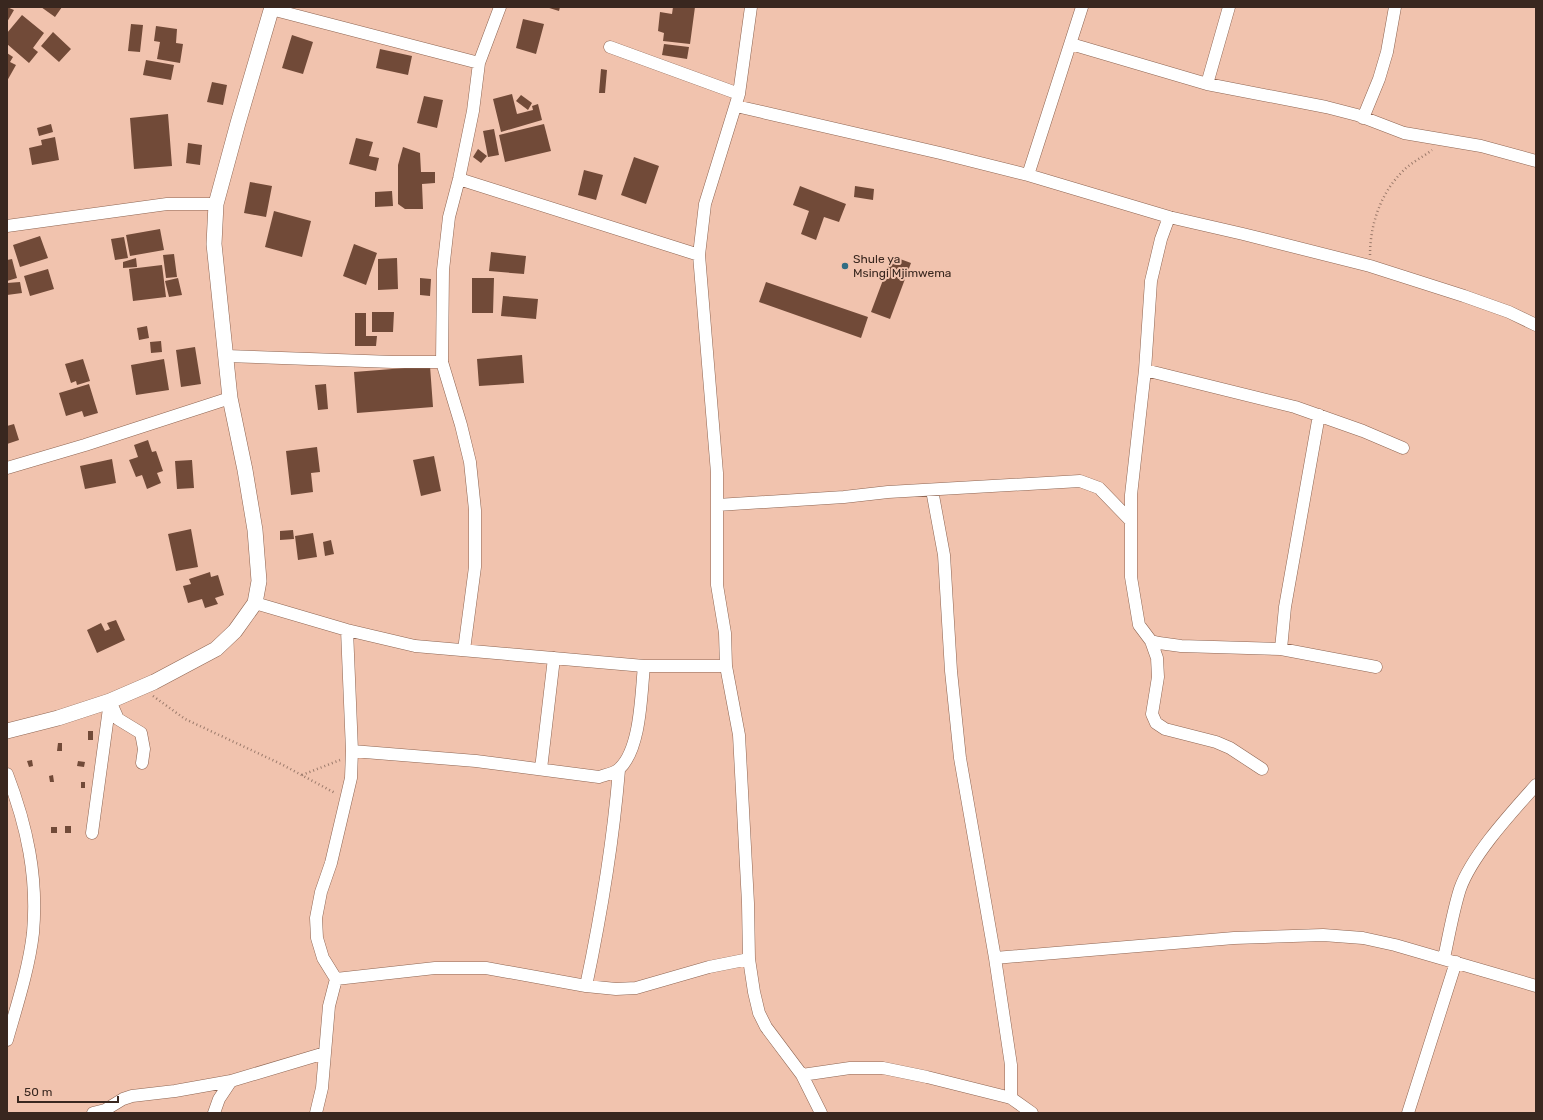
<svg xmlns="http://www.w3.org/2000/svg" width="1543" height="1120" viewBox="0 0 1543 1120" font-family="Rubik,sans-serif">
	<rect width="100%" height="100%" fill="#f1c3ae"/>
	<path fill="#714a38" d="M 7,7 L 14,10 L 7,22 Z
		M 41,7 L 62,7 L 55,17 Z
		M 546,7 L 560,7 L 559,11 Z
		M 673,7 L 695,7 L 690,44 L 663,41 L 664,33 L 658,31 L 660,12 L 672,14 Z
		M 22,15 L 44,33 L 33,48 L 38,52 L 29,63 L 7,44 L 7,33 Z
		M 523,19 L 544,24 L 536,54 L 516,48 Z
		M 131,24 L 143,25 L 140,52 L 128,51 Z
		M 156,26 L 177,29 L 176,43 L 183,44 L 180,63 L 157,59 L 160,42 L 154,41 Z
		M 53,32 L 71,49 L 59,62 L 41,46 Z
		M 292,35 L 313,42 L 303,74 L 282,68 Z
		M 664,44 L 689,47 L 687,59 L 662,55 Z
		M 380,49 L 412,56 L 408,75 L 376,68 Z
		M 7,53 L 13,57 L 10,62 L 16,65 L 7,81 Z
		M 146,60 L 174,65 L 171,80 L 143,75 Z
		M 601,69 L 607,70 L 605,93 L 599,93 Z
		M 212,82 L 227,85 L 223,105 L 207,102 Z
		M 512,94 L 517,114 L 533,110 L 532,106 L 538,104 L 542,120 L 501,132 L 493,99 Z
		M 521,95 L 532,103 L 528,110 L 516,101 Z
		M 424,96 L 443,100 L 437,128 L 417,123 Z
		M 168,114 L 172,166 L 134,169 L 130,118 Z
		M 51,124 L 53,132 L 39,136 L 37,128 Z
		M 544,124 L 551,151 L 505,162 L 499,135 Z
		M 494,129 L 499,155 L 488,157 L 483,131 Z
		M 55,137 L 59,160 L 32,165 L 29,148 L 42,145 L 41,140 Z
		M 356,138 L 373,142 L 369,156 L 379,158 L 376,171 L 349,164 Z
		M 188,143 L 202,145 L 200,165 L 186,163 Z
		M 403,147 L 420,153 L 421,172 L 435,172 L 435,183 L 422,184 L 423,209 L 405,209 L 398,204 L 398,165 Z
		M 478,149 L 487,156 L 481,163 L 473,157 Z
		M 634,157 L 659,166 L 646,204 L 621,195 Z
		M 584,170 L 603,175 L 596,200 L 578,195 Z
		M 250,182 L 272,186 L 266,217 L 244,213 Z
		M 800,186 L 846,204 L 839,222 L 824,217 L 816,240 L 801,234 L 809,211 L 793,205 Z
		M 855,186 L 874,189 L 873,200 L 854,197 Z
		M 392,191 L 393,206 L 375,207 L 375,192 Z
		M 274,211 L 311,221 L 302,257 L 265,247 Z
		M 160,229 L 164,250 L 130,256 L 126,235 Z
		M 40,236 L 48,258 L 20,267 L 13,245 Z
		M 124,237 L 128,258 L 115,260 L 111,239 Z
		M 354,244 L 377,253 L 366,285 L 343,276 Z
		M 491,252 L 526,256 L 524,274 L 489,271 Z
		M 174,254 L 177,277 L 166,278 L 163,255 Z
		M 892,256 L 911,263 L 890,319 L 871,312 Z
		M 136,258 L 137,267 L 123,268 L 123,262 Z
		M 397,258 L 398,289 L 378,290 L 378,259 Z
		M 12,259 L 17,278 L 7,281 L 7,260 Z
		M 162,265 L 166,297 L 133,301 L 129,269 Z
		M 48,269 L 54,289 L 30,296 L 24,276 Z
		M 178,278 L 182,295 L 169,297 L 165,281 Z
		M 420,278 L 431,279 L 430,296 L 420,295 Z
		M 472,278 L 494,278 L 493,313 L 472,313 Z
		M 20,282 L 22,293 L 7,295 L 7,283 Z
		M 766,282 L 868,317 L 861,338 L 759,302 Z
		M 503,296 L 538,299 L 536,319 L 501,316 Z
		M 372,312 L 394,312 L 393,332 L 372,332 Z
		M 355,313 L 366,313 L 366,336 L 377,336 L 376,346 L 355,346 Z
		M 147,326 L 149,338 L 139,340 L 137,328 Z
		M 161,341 L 162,352 L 151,353 L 150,342 Z
		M 195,347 L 201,384 L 181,387 L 176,350 Z
		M 522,355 L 524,383 L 479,386 L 477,359 Z
		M 83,359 L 90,381 L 77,385 L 76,381 L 71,383 L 65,364 Z
		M 164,359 L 169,390 L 136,395 L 131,365 Z
		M 430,366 L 433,407 L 357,413 L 354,372 Z
		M 89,384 L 98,413 L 84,417 L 82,411 L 66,416 L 59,393 Z
		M 326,384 L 328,409 L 318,410 L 315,385 Z
		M 14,424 L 19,440 L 7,444 L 7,426 Z
		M 148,440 L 152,452 L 156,451 L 163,471 L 157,473 L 161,483 L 147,489 L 142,475 L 136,477 L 129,460 L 138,457 L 134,445 Z
		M 317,447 L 320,472 L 311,473 L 313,492 L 291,495 L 286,451 Z
		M 434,456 L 441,491 L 421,496 L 413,460 Z
		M 112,459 L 116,483 L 85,489 L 80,466 Z
		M 192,460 L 194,488 L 177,489 L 175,461 Z
		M 191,529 L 198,567 L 176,571 L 168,534 Z
		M 293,530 L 294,539 L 280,540 L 280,531 Z
		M 313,533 L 317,557 L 298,560 L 295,536 Z
		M 331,540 L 334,554 L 325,556 L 323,542 Z
		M 210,572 L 211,577 L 218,575 L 224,595 L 215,598 L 218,604 L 205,608 L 202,599 L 188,603 L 183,586 L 191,584 L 189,579 Z
		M 116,620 L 125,640 L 97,653 L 87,630 L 101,623 L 105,631 L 110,629 L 107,623 Z
		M 88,731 L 93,731 L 93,740 L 88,740 Z
		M 58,743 L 62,743 L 62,751 L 57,751 Z
		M 32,760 L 33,766 L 29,767 L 27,761 Z
		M 78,761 L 85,762 L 84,767 L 77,766 Z
		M 53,775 L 54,782 L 50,782 L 49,776 Z
		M 81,782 L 85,782 L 85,788 L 81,788 Z
		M 65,826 L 71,826 L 71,833 L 65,833 Z
		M 51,827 L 57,827 L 57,833 L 51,833 Z"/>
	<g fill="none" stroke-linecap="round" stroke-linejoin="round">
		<g stroke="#8e6552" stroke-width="13">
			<path id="minor" d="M 751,7 L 739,94 L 705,204 L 699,255 L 717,473 L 717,585 L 725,633 L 726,666 L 739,735 L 748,903 L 749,959 L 754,992 L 759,1013 L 766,1027 L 802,1075 L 821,1113
				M 271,9 L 479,63
				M 1071,44 L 1207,84 L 1326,107 L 1357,115 L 1404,133 L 1481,146 L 1536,161
				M 610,47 L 739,94
				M 1207,84 L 1229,7
				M 736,106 L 940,153 L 1028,175 L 1169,217 L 1243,234 L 1370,266 L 1464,296 L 1509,312 L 1536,325
				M 1363,118 L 1379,79 L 1387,52 L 1395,7
				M 1028,175 L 1082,7
				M 459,179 L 699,255
				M 1169,217 L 1161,239 L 1151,281 L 1145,370 L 1131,495 L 1131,577 L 1139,625 L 1151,641 L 1159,643 L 1181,646 L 1281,649 L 1376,667
				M 7,226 L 167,204 L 216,204
				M 226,356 L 393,362 L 442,362
				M 1145,370 L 1295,407 L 1363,431 L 1403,448
				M 7,468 L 85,445 L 230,398
				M 932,490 L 944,555 L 951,671 L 960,758 L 995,958 L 1011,1065 L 1011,1098
				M 717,505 L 844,497 L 888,492 L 1080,481 L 1099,488 L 1130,520
				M 255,603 L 347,630 L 415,646 L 644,666 L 726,666
				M 1151,641 L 1157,658 L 1158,677 L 1152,714 L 1156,723 L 1165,729 L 1216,742 L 1230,748 L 1262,769
				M 1281,649 L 1285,607 L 1319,415
				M 464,650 L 475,567 L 475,510 L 470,462 L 461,425 L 442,362 L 443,270 L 449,217 L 459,179 L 473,111 L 479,63 L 500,7
				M 110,701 L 118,719 L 141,733 L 144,749 L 142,763
				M 352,751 L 476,761 L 599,777 C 605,775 615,773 619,769 C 641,749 641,694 644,666
				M 541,769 L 554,658
				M 7,774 C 27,826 38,877 33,933 C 29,968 17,1005 7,1040
				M 92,833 L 110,701
				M 995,958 L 1234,938 L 1323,935 L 1363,938 L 1395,945 L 1536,986
				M 1444,958 C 1449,935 1453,911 1460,889 C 1472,855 1512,812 1536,785
				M 336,979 L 435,968 L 486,968 L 586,986 L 616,989 L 636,988 L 709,967 L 749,959
				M 586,986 C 601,915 613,843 619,770
				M 802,1075 L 850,1068 L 883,1068 L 927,1077 L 1011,1098 L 1032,1113
				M 93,1113 L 105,1110 L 123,1099 L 132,1096 L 175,1091 L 231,1081 L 325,1053
				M 214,1113 L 219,1099 L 231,1081
				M 316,1113 L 322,1088 L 329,1006 L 336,979 L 323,958 L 317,938 L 316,918 L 321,892 L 331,863 L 351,778 L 352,751 L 347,630
				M 1408,1113 L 1456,962"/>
		</g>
		<g stroke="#8e6552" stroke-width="16">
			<path id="tertiary" d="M 7,731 L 58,718 L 110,701 L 154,682 L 216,649 L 235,631 L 255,603 L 259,581 L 255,530 L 245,470 L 230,398 L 214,244 L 216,204 L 238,123 L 272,7"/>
		</g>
		<path stroke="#9b7a6b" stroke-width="2.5" stroke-dasharray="1 3" stroke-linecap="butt" d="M 1370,255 C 1370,224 1381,192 1404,170 C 1412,162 1423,157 1432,150
			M 153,696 L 185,719 L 281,764 L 335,793
			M 302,775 L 340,760"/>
		<use href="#minor" stroke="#fff" stroke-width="12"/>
		<use href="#tertiary" stroke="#fff" stroke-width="15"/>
	</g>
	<circle fill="#306c83" stroke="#f1c3ae" stroke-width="1.5" cx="845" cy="266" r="4"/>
	<g text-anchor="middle" stroke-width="4" stroke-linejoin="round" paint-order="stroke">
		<g font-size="12" fill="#39271f" stroke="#f1c3ae" text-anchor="start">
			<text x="853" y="263">Shule ya<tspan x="853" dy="14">Msingi Mjimwema</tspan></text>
		</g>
	</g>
	<rect width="1543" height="1120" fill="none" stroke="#39271f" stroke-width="16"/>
	<path d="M18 1096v6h100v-6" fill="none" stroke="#39271f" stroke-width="2"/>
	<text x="24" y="1096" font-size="12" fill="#39271f" stroke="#f1c3ae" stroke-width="3" paint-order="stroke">50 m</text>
</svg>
